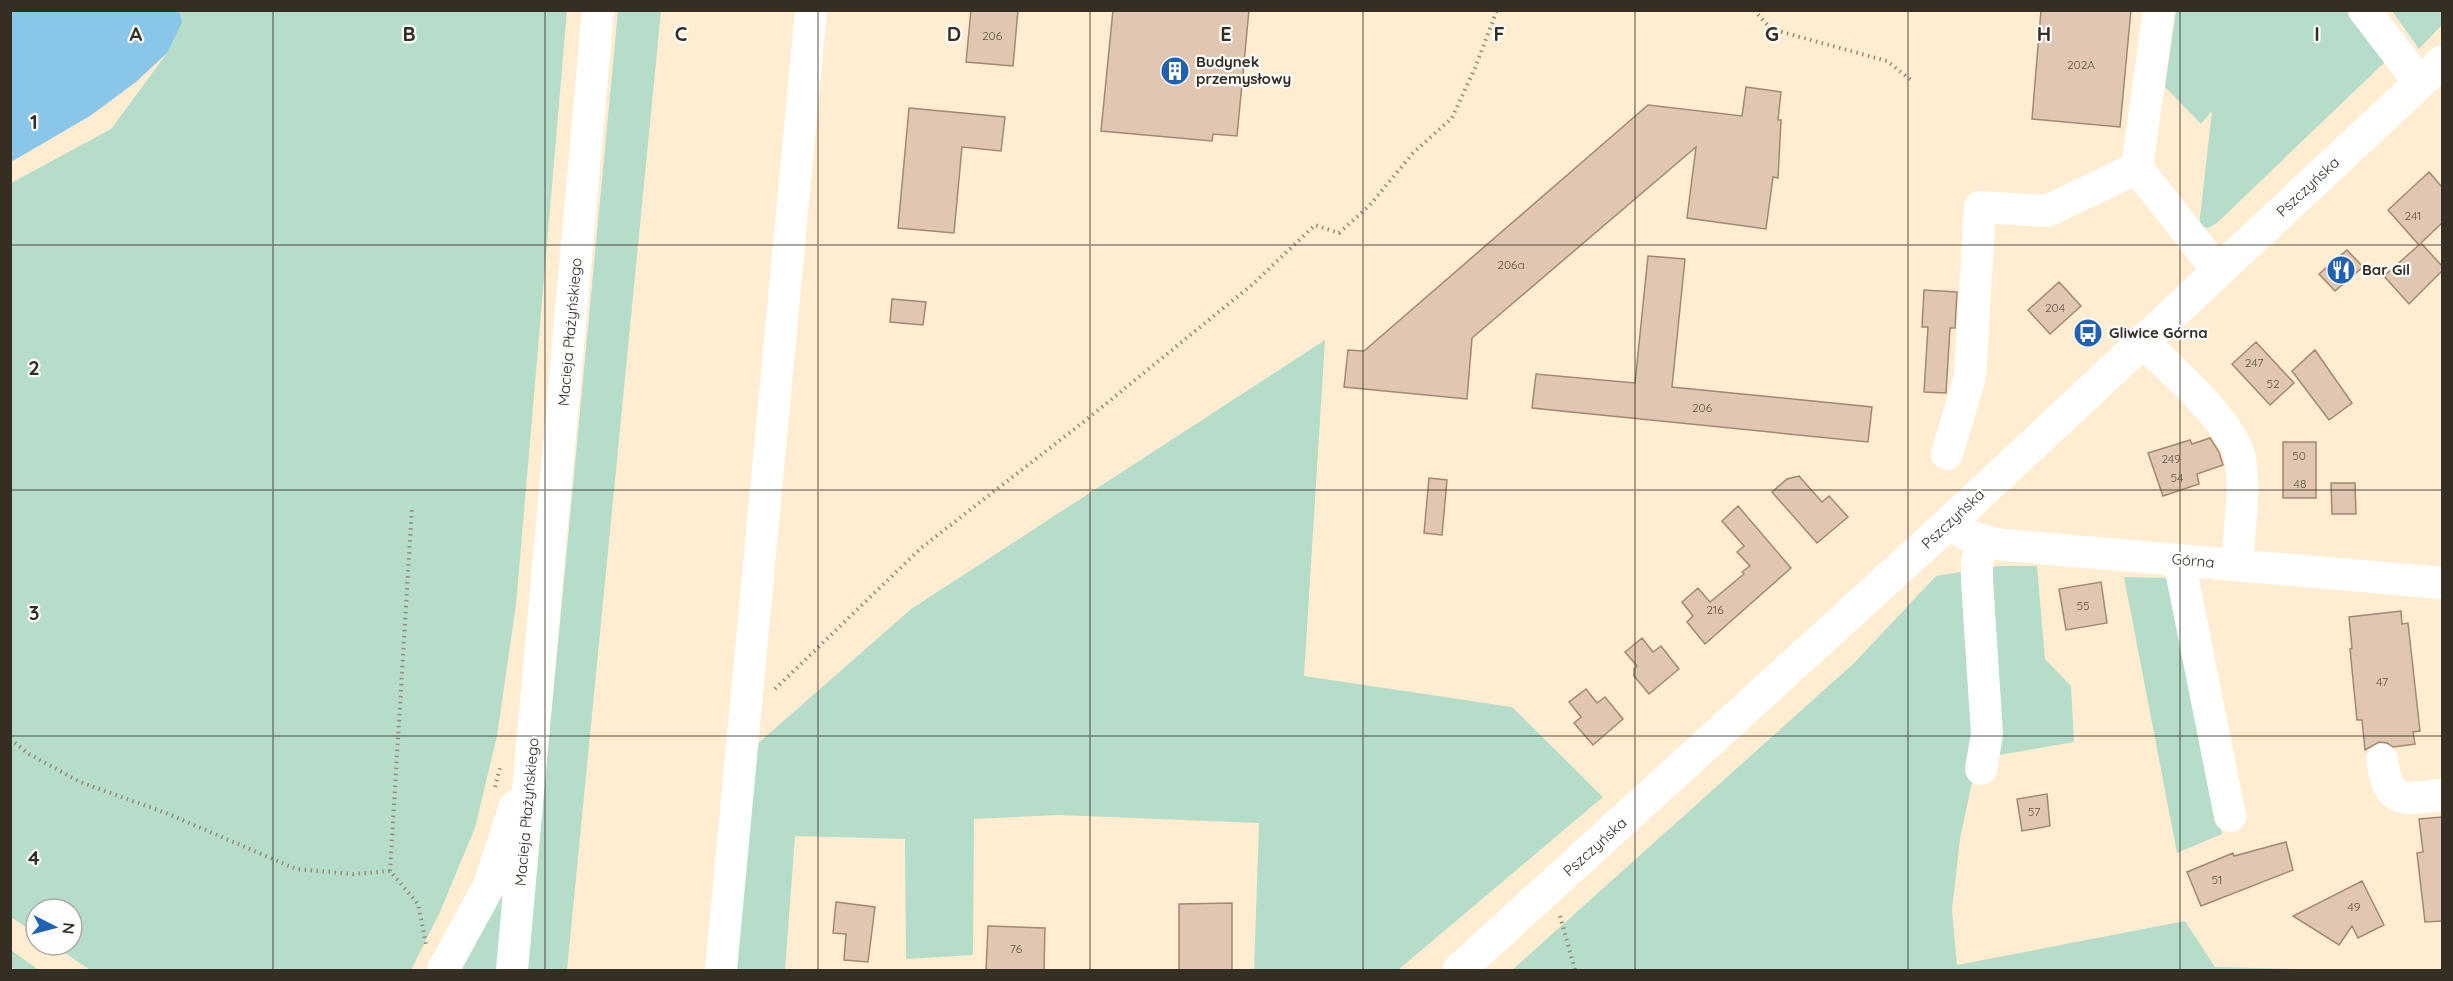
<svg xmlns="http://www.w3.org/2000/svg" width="2453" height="981" viewBox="0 0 2453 981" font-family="Quicksand,sans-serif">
	<rect width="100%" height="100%" fill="#ffedd1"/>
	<path fill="#b6ddca" d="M 174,11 L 567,11 L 516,605 L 497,736 L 475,828 L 440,912 L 411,970 L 90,970 L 53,945 L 72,945 L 72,909 L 36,909 L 36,934 L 11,917 L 11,183 L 111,129 L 167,53 L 180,13 Z
		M 618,11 L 661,11 L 567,970 L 527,970 Z
		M 2176,11 L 2349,11 L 2386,61 L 2217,223 L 2208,228 L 2199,226 L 2212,111 L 2201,124 L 2165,87 Z
		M 2392,11 L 2442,11 L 2442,25 L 2419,49 Z
		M 1325,340 L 1304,676 L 1512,707 L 1603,797 L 1398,970 L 1254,970 L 1259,823 L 1058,815 L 974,819 L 973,955 L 906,959 L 905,839 L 795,836 L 785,970 L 730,970 L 756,745 L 911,609 Z
		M 1998,566 L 2037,566 L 2045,659 L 2071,686 L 2074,742 L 1977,759 L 1960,839 L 1952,910 L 1957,965 L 2185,921 L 2215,967 L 2332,970 L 1512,970 L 1854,663 L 1936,576 Z
		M 2124,577 L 2169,578 L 2222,834 L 2177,853 Z
		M 504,880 L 498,970 L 455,970 Z
		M 10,950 L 11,950 L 39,970 L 15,970 L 11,967 Z"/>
	<path fill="#89c6e7" d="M 10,11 L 174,11 L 180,13 L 182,22 L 167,53 L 136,82 L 90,116 L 11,162 Z"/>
	<path fill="#e1c6b1" stroke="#a18875" stroke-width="1.5" d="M 971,10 L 1018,10 L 1013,66 L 966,62 Z
		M 1113,10 L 1249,10 L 1237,136 L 1213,134 L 1212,141 L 1101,131 Z
		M 2041,10 L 2131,10 L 2120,127 L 2032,119 Z
		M 1746,87 L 1781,92 L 1778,120 L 1781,120 L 1778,178 L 1773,177 L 1766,229 L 1687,218 L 1696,147 L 1472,338 L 1467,399 L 1344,387 L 1348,350 L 1364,351 L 1648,105 L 1742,116 Z
		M 909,108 L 1005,117 L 1001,151 L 962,147 L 954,233 L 898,228 Z
		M 2429,172 L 2442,187 L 2442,223 L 2421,243 L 2442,266 L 2442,271 L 2409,304 L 2384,276 L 2419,245 L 2388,210 Z
		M 2347,250 L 2363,267 L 2335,291 L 2319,274 Z
		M 1648,256 L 1685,259 L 1672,387 L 1872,407 L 1868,442 L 1532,408 L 1536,374 L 1635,383 Z
		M 2059,282 L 2081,306 L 2050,334 L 2028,310 Z
		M 1924,290 L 1957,292 L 1955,328 L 1950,328 L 1946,393 L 1924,392 L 1928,327 L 1922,327 Z
		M 892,299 L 926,302 L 923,325 L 890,322 Z
		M 2256,342 L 2294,383 L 2270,405 L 2232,364 Z
		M 2315,350 L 2352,403 L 2329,420 L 2292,371 Z
		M 2210,438 L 2219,452 L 2223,465 L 2197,474 L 2199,484 L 2163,496 L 2148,453 L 2190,440 L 2192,444 Z
		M 2283,442 L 2316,442 L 2316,498 L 2283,498 Z
		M 1799,476 L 1822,502 L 1829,496 L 1848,517 L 1817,543 L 1772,492 L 1787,479 Z
		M 1429,478 L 1447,480 L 1442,535 L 1424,533 Z
		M 2331,483 L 2355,483 L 2356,514 L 2332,514 Z
		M 1738,506 L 1791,568 L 1705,644 L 1687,622 L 1693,616 L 1682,602 L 1698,588 L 1710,602 L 1744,574 L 1742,572 L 1750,566 L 1737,552 L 1744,546 L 1722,521 Z
		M 2101,582 L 2107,623 L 2066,630 L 2059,589 Z
		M 2401,611 L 2402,624 L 2408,623 L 2420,731 L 2413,732 L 2415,744 L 2393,747 L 2387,743 L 2379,742 L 2365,750 L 2362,720 L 2357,720 L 2350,649 L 2352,648 L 2349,617 Z
		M 1642,638 L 1653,652 L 1661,646 L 1679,669 L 1649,694 L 1634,676 L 1634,669 L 1637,666 L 1625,652 Z
		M 1586,689 L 1597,703 L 1605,697 L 1623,719 L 1593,745 L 1574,723 L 1581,717 L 1569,702 Z
		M 2047,794 L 2050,826 L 2022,831 L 2017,799 Z
		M 2442,817 L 2442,921 L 2425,922 L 2417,853 L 2423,852 L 2419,819 Z
		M 2286,842 L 2293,870 L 2201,906 L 2187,872 L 2233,853 L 2234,856 Z
		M 2362,881 L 2384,925 L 2358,938 L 2352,926 L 2339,945 L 2293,916 Z
		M 836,902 L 875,907 L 868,962 L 844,960 L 846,934 L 833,933 Z
		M 1232,903 L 1232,970 L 1179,970 L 1179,904 Z
		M 988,926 L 1045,928 L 1044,970 L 986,970 Z"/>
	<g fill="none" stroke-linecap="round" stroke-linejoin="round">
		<path stroke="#978b78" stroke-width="4" stroke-dasharray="1.5 4.5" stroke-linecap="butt" d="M 1754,10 L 1771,29 L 1887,61 L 1911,80
			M 775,689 L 921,548 L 1086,420 L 1253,284 L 1315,225 L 1339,233 L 1369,206 L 1413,153 L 1452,118 L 1475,68 L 1497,10
			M 10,739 L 29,754 L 80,782 L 166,813 L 296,869 L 353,874 L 390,871 L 418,904 L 426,944
			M 495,787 L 500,768
			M 390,871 L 412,507
			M 1560,916 L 1575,970"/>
		<path stroke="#fff" stroke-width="32" d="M 2159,10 L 2137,168 L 2218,271
			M 2364,10 L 2420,83
			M 2142,342 C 2169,366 2233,424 2240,458 C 2246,491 2239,530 2237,564
			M 1947,454 L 1970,377 L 1980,207 L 2047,211 L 2137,168
			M 1949,523 C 1967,537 1983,542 2005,545 L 2442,583
			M 2179,560 L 2230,816
			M 2382,760 C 2389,806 2403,799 2442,795
			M 1981,769 L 1987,734 L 1977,581 L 1977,562 L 1982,542
			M 443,970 L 488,888 L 515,806
			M 512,970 L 598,10
			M 721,970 L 811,10"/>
		<path stroke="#fff" stroke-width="33" d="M 1459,970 L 1949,523 L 2442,62"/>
	</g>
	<path fill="none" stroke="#342e23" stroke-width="1.5" stroke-opacity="0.55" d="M 273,10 L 273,970M 545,10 L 545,970M 818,10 L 818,970M 1090,10 L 1090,970M 1363,10 L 1363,970M 1635,10 L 1635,970M 1908,10 L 1908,970M 2180,10 L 2180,970M 10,245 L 2442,245M 10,490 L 2442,490M 10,736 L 2442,736"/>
	<defs>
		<g id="building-disc" transform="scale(1.5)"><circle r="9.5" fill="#2161b2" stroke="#fdfdfd"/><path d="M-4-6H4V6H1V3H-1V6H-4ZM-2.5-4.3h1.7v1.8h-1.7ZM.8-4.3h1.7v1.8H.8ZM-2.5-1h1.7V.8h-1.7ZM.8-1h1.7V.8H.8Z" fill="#fff"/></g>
		<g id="restaurant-disc" transform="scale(1.5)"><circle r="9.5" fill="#2161b2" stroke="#fdfdfd"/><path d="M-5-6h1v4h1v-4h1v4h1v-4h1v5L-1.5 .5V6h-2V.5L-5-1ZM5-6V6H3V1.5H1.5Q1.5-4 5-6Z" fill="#fff"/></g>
		<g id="bus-disc" transform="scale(1.5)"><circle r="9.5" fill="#2161b2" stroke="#fdfdfd"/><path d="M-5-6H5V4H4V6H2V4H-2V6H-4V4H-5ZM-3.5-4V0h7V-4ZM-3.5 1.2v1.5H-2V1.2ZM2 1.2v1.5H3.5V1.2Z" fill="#fff"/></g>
	</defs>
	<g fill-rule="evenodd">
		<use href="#building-disc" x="1175" y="71"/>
		<use href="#restaurant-disc" x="2341" y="270"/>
		<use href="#bus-disc" x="2088" y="333"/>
	</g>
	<g text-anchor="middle" stroke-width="4.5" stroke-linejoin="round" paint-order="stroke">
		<g font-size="12" fill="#5f5446">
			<text x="992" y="40">206</text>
			<text x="2081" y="69">202A</text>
			<text x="2413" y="220">241</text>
			<text x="1511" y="269">206a</text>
			<text x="2055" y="312">204</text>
			<text x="2254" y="367">247</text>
			<text x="2273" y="388">52</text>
			<text x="1702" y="412">206</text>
			<text x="2299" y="460">50</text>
			<text x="2171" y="463">249</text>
			<text x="2177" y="482">54</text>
			<text x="2300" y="488">48</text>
			<text x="2083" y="610">55</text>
			<text x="1715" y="614">216</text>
			<text x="2382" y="686">47</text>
			<text x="2034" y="816">57</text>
			<text x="2217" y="884">51</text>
			<text x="2354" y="911">49</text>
			<text x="1016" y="953">76</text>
		</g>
		<g font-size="15" font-weight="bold" fill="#342e23" stroke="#fdfdfd" text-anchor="start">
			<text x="1196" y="67">Budynek<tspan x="1196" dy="17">przemysłowy</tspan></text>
			<text x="2362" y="275">Bar Gil</text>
			<text x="2109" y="338">Gliwice Górna</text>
		</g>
		<g font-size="15" fill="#342e23" stroke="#fdfdfd">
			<text transform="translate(2308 187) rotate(-43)" y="5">Pszczyńska</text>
			<text transform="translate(570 332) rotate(-85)" y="5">Macieja Płażyńskiego</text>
			<text transform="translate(1953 519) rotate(-43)" y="5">Pszczyńska</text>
			<text transform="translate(2193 561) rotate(5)" y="5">Górna</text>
			<text transform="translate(527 812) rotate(-85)" y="5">Macieja Płażyńskiego</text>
			<text transform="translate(1595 847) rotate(-42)" y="5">Pszczyńska</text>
		</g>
	</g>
	<g font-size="20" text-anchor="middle" font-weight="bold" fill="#342e23" stroke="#fdfdfd" stroke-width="4.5" stroke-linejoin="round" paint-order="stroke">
		<text x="136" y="41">A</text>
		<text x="409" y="41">B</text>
		<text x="681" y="41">C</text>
		<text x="954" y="41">D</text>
		<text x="1226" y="41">E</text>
		<text x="1499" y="41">F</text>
		<text x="1772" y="41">G</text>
		<text x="2044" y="41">H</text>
		<text x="2317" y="41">I</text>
		<text x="34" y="129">1</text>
		<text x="34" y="375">2</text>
		<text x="34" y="620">3</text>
		<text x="34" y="865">4</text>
	</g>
	<rect width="2453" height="981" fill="none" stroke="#342e23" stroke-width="24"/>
	<g transform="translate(54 927) rotate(96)"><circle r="28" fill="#fdfdfd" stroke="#adaaa6" stroke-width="1.5"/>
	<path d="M0-4.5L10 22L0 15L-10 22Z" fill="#2161b2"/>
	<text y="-9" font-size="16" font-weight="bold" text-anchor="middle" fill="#342e23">N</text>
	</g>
</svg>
